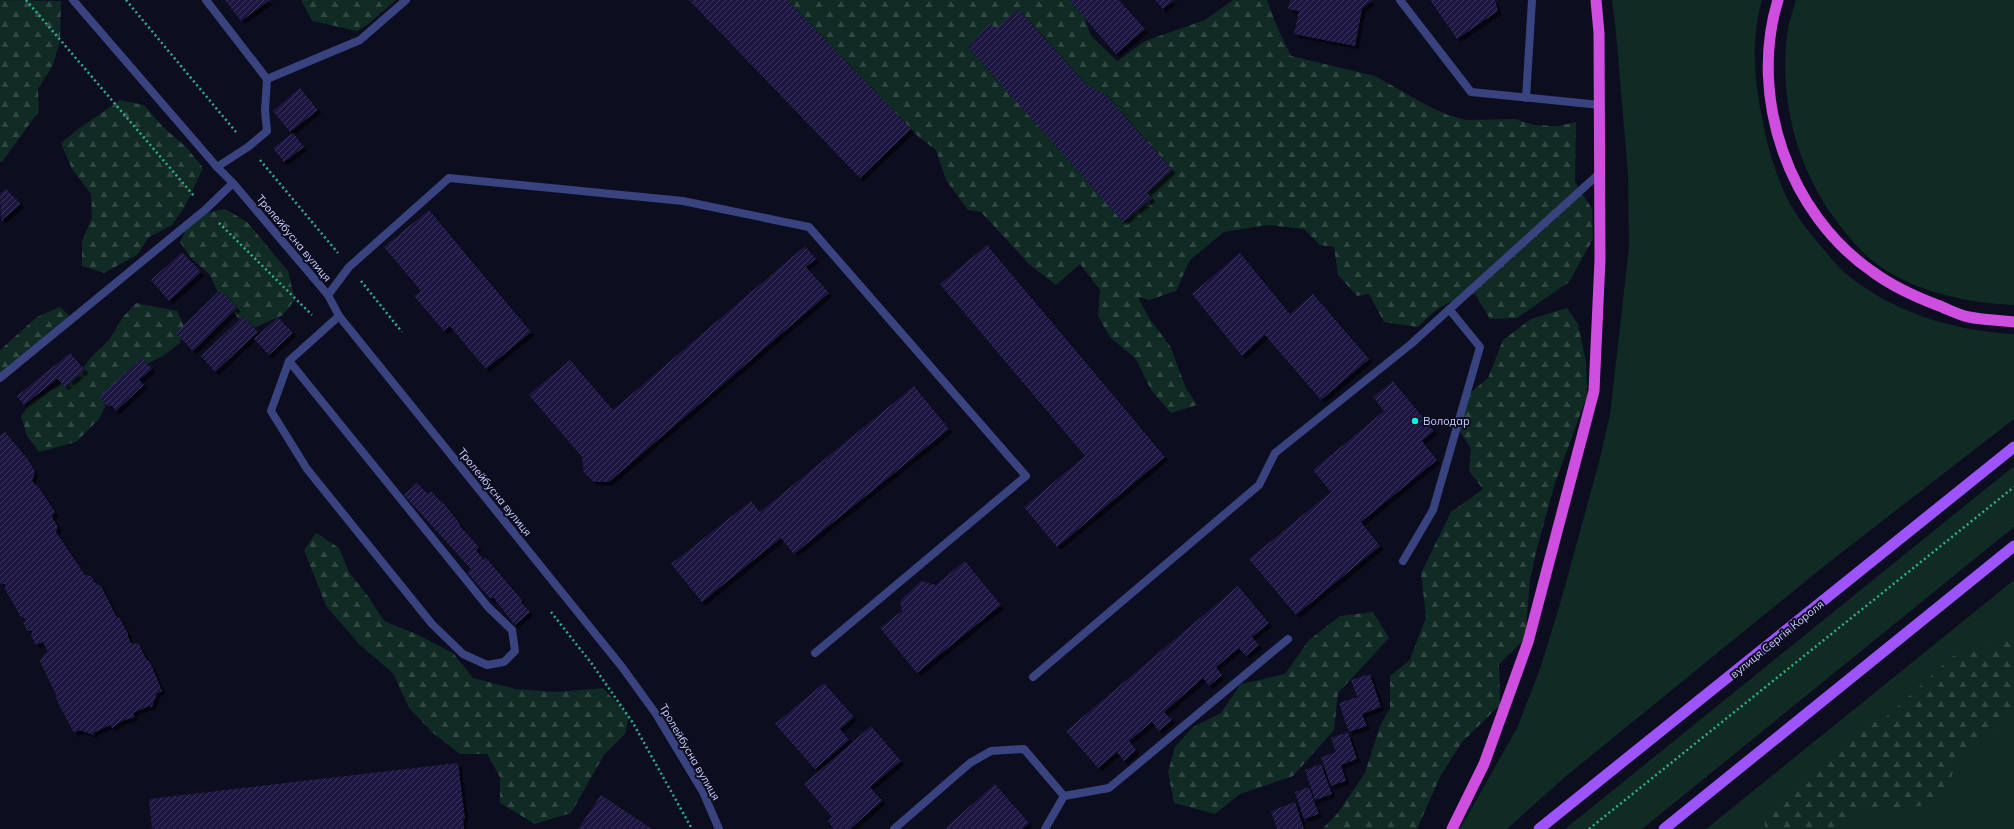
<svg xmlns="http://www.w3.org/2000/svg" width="2014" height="829" viewBox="0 0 2014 829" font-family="Mulish,sans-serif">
	<defs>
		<pattern id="forest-firs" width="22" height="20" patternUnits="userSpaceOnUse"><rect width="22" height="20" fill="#102a24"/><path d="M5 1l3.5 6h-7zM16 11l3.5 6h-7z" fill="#324845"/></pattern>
		<pattern id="building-hatch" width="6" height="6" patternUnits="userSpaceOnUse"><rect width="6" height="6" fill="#1a1941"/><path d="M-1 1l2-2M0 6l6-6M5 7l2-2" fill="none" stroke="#3a395e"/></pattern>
		<filter id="shadow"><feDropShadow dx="3.5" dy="3.5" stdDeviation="0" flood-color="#0009"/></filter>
	</defs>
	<rect width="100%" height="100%" fill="#0d0d20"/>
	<path fill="#102a24" d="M 1612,0 L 1762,0 C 1751,38 1754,79 1762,117 C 1766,141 1773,166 1783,189 C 1791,209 1806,229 1820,245 C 1827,253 1835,264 1844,272 C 1891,312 1953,331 2014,334 L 2014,419 L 1823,567 L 1565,777 L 1507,829 L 1460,829 L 1517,728 L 1540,669 L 1562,597 L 1599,462 L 1610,415 L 1629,247 L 1628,174 L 1616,33 Z
		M 1796,0 L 2014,0 L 2014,305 C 1968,303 1920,293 1881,267 C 1862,254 1848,237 1835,219 C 1797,167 1779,100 1787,35 C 1788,24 1793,11 1796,0 Z
		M 2014,466 L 2014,527 L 1642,829 L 1565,829 Z
		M 2014,580 L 2014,829 L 1706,829 Z"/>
	<path fill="url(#forest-firs)" d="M 0,0 L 61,1 L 60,41 L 53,65 L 38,89 L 39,111 L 2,162 L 0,162 Z
		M 301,0 L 396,0 L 367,25 L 357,31 L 312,21 Z
		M 762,0 L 1078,0 L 1091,36 L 1117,61 L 1145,41 L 1205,20 L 1233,0 L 1267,0 L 1278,29 L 1291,56 L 1375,76 L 1430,107 L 1448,115 L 1467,120 L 1515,119 L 1534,125 L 1558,126 L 1576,122 L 1575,182 L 1592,209 L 1593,239 L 1569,282 L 1517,318 L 1490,319 L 1475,294 C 1447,301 1438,307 1418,327 L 1384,322 L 1369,294 L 1357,296 L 1338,275 L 1334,247 L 1320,245 L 1304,229 L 1267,225 L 1224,232 L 1190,260 L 1176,291 L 1149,300 L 1138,297 L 1149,318 L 1170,346 L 1186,388 L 1197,405 L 1171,413 L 1151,390 L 1136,359 L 1110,337 L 1098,316 L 1100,290 L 1080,264 L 1056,285 L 1029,264 L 981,212 L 968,210 L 946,180 L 936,150 L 897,120 Z
		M 120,100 L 144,105 L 163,127 L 187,148 L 203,168 L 184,208 L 172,225 L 149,237 L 137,255 L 104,273 L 82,266 L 82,242 L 92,217 L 91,194 L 72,169 L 61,143 L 77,130 Z
		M 225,209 L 247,222 L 288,271 L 295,300 L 283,315 L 254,328 L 238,318 L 219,295 L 210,275 L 191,258 L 180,242 C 192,217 198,214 225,209 Z
		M 136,303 L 177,311 L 184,326 L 180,343 L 163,356 L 141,367 L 109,398 L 99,419 L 76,442 L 39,452 L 27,436 L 21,416 L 31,402 L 78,375 L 91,357 L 109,340 L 123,317 Z
		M 60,307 L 71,317 L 0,377 L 0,350 L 37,317 Z
		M 1567,308 L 1578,324 L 1586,362 L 1587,396 L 1555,483 L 1537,548 L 1530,580 L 1525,639 L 1499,664 L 1500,705 L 1462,742 L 1440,777 L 1417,829 L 1322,829 L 1337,814 L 1365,773 L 1380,726 L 1390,708 L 1390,676 L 1410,660 L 1426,617 L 1421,573 L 1451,512 L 1483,489 L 1469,471 L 1471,449 L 1459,430 L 1463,399 L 1488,378 L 1503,340 L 1531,319 Z
		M 316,533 L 339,548 L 349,572 L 370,599 L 384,621 L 416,634 L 453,653 L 473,678 L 516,689 L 556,692 L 603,688 L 629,716 L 625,734 L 604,755 L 571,813 L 535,824 L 500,803 L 500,777 L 487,754 L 460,754 L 432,732 L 409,708 L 393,673 L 360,645 L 326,606 L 304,550 Z
		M 1373,612 L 1389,638 L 1338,693 L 1334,730 L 1293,776 L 1240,794 L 1215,814 L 1174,803 L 1168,772 L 1175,747 L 1193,727 L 1221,713 L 1241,684 L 1285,674 L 1309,640 L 1340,616 Z
		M 2014,633 L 2014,706 L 1992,736 L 1960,751 L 1950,781 L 1925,806 L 1862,809 L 1843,829 L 1765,829 L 1764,810 L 1811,781 L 1851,735 L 1887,716 L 1953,656 L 2002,643 Z"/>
	<path fill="url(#building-hatch)" filter="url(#shadow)" d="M 225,0 L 270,0 L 241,21 Z
		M 689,0 L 787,0 L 911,129 L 860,178 Z
		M 1069,0 L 1119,0 L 1145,29 L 1116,54 Z
		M 1155,0 L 1174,0 L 1163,9 Z
		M 1290,0 L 1372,0 L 1362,9 L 1355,46 L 1294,34 L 1299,11 L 1288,9 Z
		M 1430,0 L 1495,0 L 1498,11 L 1457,39 Z
		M 1018,9 L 1087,86 L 1103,92 L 1172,170 L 1147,193 L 1152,198 L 1123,222 L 968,47 L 990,23 L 996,29 Z
		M 300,88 L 318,110 L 290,132 L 273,111 Z
		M 293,133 L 304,147 L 284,162 L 273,148 Z
		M 6,189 L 21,204 L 1,221 L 0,194 Z
		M 429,210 L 531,332 L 486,369 L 450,326 L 444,331 L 414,296 L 421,291 L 384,247 Z
		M 987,245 L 1165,457 L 1057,547 L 1024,507 L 1085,456 L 940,284 Z
		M 805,246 L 816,259 L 806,267 L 829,293 L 609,482 L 594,482 L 584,473 L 582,457 L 529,395 L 570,360 L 613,410 Z
		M 182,252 L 201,272 L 169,301 L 151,280 Z
		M 1240,253 L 1290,314 L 1313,294 L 1369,359 L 1321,400 L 1265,335 L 1242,356 L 1192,294 Z
		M 220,290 L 237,308 L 193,351 L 176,333 Z
		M 243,316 L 258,332 L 215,372 L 201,356 Z
		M 278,317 L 293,333 L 269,355 L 254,339 Z
		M 70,353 L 85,370 L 65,387 L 55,376 L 57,379 L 24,405 L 17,396 Z
		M 142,358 L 152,369 L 139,380 L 144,385 L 116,411 L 111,405 L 109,407 L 99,397 Z
		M 1393,381 L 1434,431 L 1422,441 L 1437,460 L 1361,522 L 1380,546 L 1296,615 L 1249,559 L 1331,492 L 1313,470 L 1384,411 L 1373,397 Z
		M 914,386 L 949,429 L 794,554 L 781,538 L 702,602 L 671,564 L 751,501 L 760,512 Z
		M 5,432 L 27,458 L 35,471 L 32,481 L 40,489 L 55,512 L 52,517 L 58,527 L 56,532 L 85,575 L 91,576 L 95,583 L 101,586 L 117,618 L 119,617 L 128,633 L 128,637 L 131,643 L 139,644 L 146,659 L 150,662 L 162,691 L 157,693 L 152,707 L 149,706 L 133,713 L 135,717 L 122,721 L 112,728 L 110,725 L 95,732 L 93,735 L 80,730 L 74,733 L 57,701 L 56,695 L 40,661 L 44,654 L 48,652 L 43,642 L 36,645 L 31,636 L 32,631 L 27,631 L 23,622 L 26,619 L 21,617 L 5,589 L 5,584 L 0,584 L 0,435 Z
		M 417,483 L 428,494 L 431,491 L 441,502 L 442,501 L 460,524 L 459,525 L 479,547 L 476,550 L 484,560 L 486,558 L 522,600 L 521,602 L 530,612 L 515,625 L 493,597 L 491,599 L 467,573 L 471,569 L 404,495 Z
		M 965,561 L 1001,605 L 917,673 L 880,628 L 902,611 L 900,601 L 921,581 L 936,585 Z
		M 1238,586 L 1269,623 L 1252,637 L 1259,645 L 1246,656 L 1239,648 L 1216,667 L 1222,675 L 1209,686 L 1203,678 L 1164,712 L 1172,720 L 1159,731 L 1152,722 L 1129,741 L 1136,750 L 1124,761 L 1117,752 L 1098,768 L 1066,731 Z
		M 1370,674 L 1381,707 L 1362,714 L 1367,726 L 1349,732 L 1339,703 L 1357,697 L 1351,680 Z
		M 824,683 L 854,717 L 840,729 L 849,740 L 815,769 L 775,724 Z
		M 871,726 L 901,761 L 870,787 L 882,801 L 850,829 L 834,829 L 828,821 L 832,817 L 804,784 Z
		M 1348,732 L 1357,759 L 1341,765 L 1346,781 L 1331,786 L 1321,757 L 1336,752 L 1331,738 Z
		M 458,763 L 465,819 L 463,819 L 464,829 L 152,829 L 149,799 Z
		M 1321,764 L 1332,794 L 1315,800 L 1305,770 Z
		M 995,784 L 1029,823 L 1022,829 L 944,829 Z
		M 1309,787 L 1319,814 L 1304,819 L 1295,792 Z
		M 601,795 L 652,829 L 578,829 Z
		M 1295,802 L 1304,829 L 1277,829 L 1271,811 Z"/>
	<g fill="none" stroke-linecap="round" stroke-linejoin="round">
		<path stroke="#2fb090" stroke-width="2.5" stroke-dasharray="2 3" stroke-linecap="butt" d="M 26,0 L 194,196
			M 126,0 L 236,132
			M 260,160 L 338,253
			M 219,223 L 312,315
			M 361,281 L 402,332
			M 551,612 L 592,664 L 633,723 L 692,829
			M 1589,829 L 2014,487"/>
		<path stroke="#38437f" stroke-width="8" d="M 206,0 L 267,79 L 265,110 L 267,131 L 248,147 L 217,167
			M 1400,0 L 1471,92 L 1600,105
			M 267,79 L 360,40 L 406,0
			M 1526,98 L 1532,0
			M 328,295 L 349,267 L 449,178 L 683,201 L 809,227 L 1026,476 L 815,653
			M 289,361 L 488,607 L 512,630 L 515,651 L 504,662 L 487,665 L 463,654 L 432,624 L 307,469 L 271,411 L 289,361 L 339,316
			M 1403,561 L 1433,510 L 1480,347 L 1449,309
			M 1033,677 L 1259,485 L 1275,453 L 1411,344 L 1601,172
			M 1064,796 L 1109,788 L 1288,639
			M 894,829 L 970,763 L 991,751 L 1024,749 L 1064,796
			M 1045,829 L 1064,796"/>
		<path stroke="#38437f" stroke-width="8" d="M 73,0 L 217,167 L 233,183 L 328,295 L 339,316 L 622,667 L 656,714 L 703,792 L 719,829
			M 0,378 L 206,209 L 233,183"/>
		<path stroke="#9e54fd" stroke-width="11" d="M 1539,829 L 2014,447
			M 1664,829 L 2014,546"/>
		<path stroke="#ce4edf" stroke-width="11" d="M 1778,0 C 1748,97 1789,215 1873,272 C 1892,286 1916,297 1937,305 C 1948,309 1958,315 1969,317 C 1983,320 1999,320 2014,322
			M 1452,829 L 1484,764 L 1528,642 L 1594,391 L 1600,260 L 1599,33 L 1596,0"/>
	</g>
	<circle fill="#02f5df" stroke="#0d0d20" stroke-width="1.5" cx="1415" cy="421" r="4"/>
	<g text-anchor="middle" stroke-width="4" stroke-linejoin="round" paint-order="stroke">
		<g font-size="11" fill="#ccd0ff" stroke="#0d0d20">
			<text transform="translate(294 238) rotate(50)" y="4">Тролейбусна вулиця</text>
			<text transform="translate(495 492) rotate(51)" y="4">Тролейбусна вулиця</text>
			<text transform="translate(1777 639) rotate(-39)" y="4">вулиця Сергія Короля</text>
			<text transform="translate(690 752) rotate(60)" y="4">Тролейбусна вулиця</text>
		</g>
		<g font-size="11" fill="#ccd0ff" stroke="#0d0d20" text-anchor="start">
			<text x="1423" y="425">Володар</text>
		</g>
	</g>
</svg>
